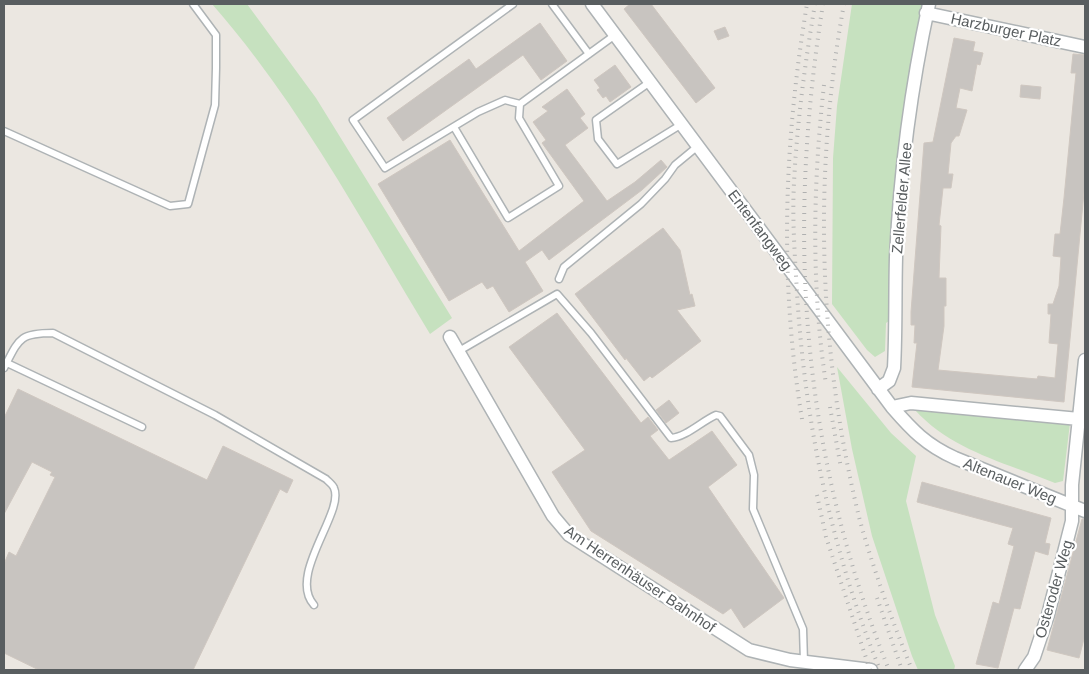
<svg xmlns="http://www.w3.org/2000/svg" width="1089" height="674" viewBox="0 0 1089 674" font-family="Arial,sans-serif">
	<rect width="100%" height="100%" fill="#ebe7e1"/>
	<path fill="#c6e1bf" d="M 212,4 L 247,4 L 316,98 L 452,318 L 430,334 C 362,222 299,103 212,4 Z
		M 852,4 L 924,4 L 898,164 L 889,248 L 889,321 L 886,323 L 885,351 L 875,357 L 867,350 L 832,304 L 833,158 L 837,106 Z
		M 837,367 L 891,433 L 916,456 L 906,501 L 935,615 L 955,666 L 954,670 L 918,670 L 912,656 L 872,536 L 852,449 Z
		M 916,408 L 1070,423 L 1063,481 L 1055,483 C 1006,463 951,450 915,410 Z"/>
	<path fill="#c8c4c0" stroke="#cfc7c0" d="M 630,4 L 651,4 L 715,88 L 696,103 L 624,9 Z
		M 540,23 L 567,61 L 541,80 L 523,55 L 403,141 L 387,118 L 469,59 L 476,69 Z
		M 725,27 L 729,36 L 718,40 L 714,31 Z
		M 954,38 L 975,42 L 973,51 L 983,53 L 980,65 L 977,64 L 972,91 L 960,88 L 956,108 L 967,110 L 959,136 L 956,136 L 951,143 L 948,174 L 953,174 L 951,188 L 943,188 L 939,225 L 941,226 L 939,278 L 946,278 L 946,306 L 944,306 L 944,326 L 938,370 L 1037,379 L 1038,376 L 1055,378 L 1058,344 L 1049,343 L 1051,314 L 1048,314 L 1048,304 L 1053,304 L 1059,286 L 1061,257 L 1053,256 L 1055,234 L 1060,234 L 1064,198 L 1076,73 L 1071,73 L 1073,54 L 1085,55 L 1085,182 L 1064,402 L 912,387 L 917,343 L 914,343 L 915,325 L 911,325 L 911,312 L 924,143 L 933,142 Z
		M 615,65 L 631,87 L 610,102 L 606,96 L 603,98 L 597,90 L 600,88 L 594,80 Z
		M 1021,85 L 1041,87 L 1040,99 L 1020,97 Z
		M 567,89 L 585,114 L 580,118 L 588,128 L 565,145 L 607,201 L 635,182 L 661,160 L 667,167 L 642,190 L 549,260 L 542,250 L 525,262 L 543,291 L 509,312 L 493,286 L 487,289 L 482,282 L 449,301 L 378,184 L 450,140 L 519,251 L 584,201 L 542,143 L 546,140 L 533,122 L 548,111 L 542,107 Z
		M 663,228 L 680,250 L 690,295 L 692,294 L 695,306 L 677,310 L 701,341 L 652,378 L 650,376 L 644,381 L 626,358 L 625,360 L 575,294 Z
		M 557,313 L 641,423 L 648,417 L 658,430 L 650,436 L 669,460 L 712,431 L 737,465 L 708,487 L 784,598 L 744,628 L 731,608 L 723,614 L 591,531 L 552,472 L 585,450 L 509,347 Z
		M 18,389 L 207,480 L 223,446 L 293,480 L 287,493 L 280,489 L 193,670 L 39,670 L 4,653 L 4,564 L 9,552 L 16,556 L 55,477 L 50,475 L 52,472 L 32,462 L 4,514 L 4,418 Z
		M 669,400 L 679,413 L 666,423 L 656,410 Z
		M 922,482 L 1051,518 L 1045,543 L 1050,544 L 1048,555 L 1035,551 L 1020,609 L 1014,608 L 998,668 L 976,664 L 993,602 L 999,604 L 1014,546 L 1008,544 L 1013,528 L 917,502 Z
		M 1082,519 L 1085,519 L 1085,635 L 1079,658 L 1047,650 Z"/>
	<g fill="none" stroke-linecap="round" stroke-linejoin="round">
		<g stroke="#aeb3b5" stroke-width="9">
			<path id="lane" d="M 513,4 L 353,120 L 385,168 L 478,112 L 505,100 L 520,104
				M 552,4 L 589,54
				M 650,82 L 596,120 L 598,139 L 617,164 L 682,124
				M 454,127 L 508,218 L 559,186 L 519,118 L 520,104 L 615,35
				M 4,131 L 170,206 L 188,204 L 215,105 L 216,68 L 216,35 L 193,4
				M 559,279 L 564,267 L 641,204 L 665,179 L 675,165 L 698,146
				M 459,351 L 557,294 L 591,333 L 671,438 C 686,437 702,421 716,415 L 720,416 L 749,455 L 754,475 L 753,509 L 803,629 L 804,662
				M 7,363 L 142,427
				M 4,368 C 19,339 19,333 53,333 L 215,415 L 326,479 C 329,482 333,485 334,488 C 345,512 287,575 314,605"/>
		</g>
		<g stroke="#aeb3b5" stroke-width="15">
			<path id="street" d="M 592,4 L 892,407 C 912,430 926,445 955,458 L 1085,511
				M 926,13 L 1085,47
				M 450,337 L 553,516 L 569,535 L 749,650 L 790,660 L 871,670
				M 878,389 L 889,381 L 894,368 C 896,331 895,294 896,257 C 900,172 911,87 929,4
				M 892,407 L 911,403 L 1079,419
				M 1025,670 L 1034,657 L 1048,615 L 1072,521 L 1072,485 L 1085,360"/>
		</g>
		<use href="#lane" stroke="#fff" stroke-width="6"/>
		<use href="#street" stroke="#fff" stroke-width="12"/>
		<path stroke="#afb0b0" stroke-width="4" stroke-dasharray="1 6" stroke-linecap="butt" d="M 815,4 C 805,63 797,123 794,183 C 792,220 795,257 797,293 C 805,423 831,549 880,670
			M 823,4 C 786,235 801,451 889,670
			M 844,4 C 813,173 818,349 859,517 C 873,569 892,620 912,670
			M 824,85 C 813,183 811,286 826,384
			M 830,407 L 841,468
			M 802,419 C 779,280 784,142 807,4
			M 817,495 L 826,537 L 870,670
			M 877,598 L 902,670"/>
	</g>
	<g text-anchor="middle" stroke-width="4.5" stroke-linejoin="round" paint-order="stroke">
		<g font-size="15" fill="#595e60" stroke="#fff">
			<text transform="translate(1006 30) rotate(12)" y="5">Harzburger Platz</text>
			<text transform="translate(902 198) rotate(-85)" y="5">Zellerfelder Allee</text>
			<text transform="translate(760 230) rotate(53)" y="5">Entenfangweg</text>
			<text transform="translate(1010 481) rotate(22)" y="5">Altenauer Weg</text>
			<text transform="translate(640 579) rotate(34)" y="5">Am Herrenhäuser Bahnhof</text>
			<text transform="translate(1054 589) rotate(-74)" y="5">Osteroder Weg</text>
		</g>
	</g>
	<rect width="1089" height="674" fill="none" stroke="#595e60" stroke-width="10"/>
</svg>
